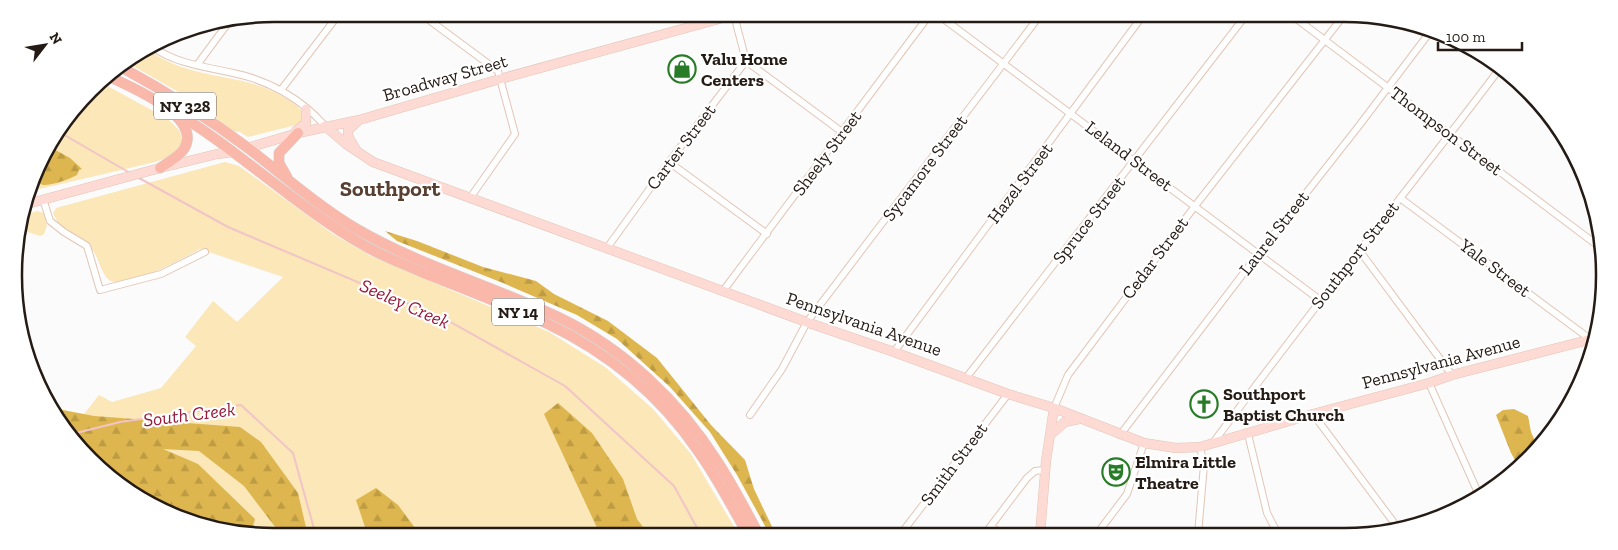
<svg xmlns="http://www.w3.org/2000/svg" width="1618" height="550" viewBox="0 0 1618 550" font-family="'Zilla Slab',serif">
	<defs>
		<pattern id="forest-firs" width="22" height="20" patternUnits="userSpaceOnUse" patternTransform="scale(1.25)"><rect width="22" height="20" fill="#deb64f"/><path d="M5 1l3.5 6h-7zM16 11l3.5 6h-7z" fill="#be9c44"/></pattern>
	</defs>
	<rect width="100%" height="100%" fill="#fbfbfb"/>
	<path fill="#fbe7b7" d="M 149,50 C 162,60 179,67 195,71 C 229,80 260,80 290,101 C 299,107 304,110 302,122 L 296,125 L 248,137 L 238,131 L 235,133 L 194,101 L 128,63 Z
		M 100,82 L 168,119 L 180,131 L 182,143 L 174,155 L 155,162 L 31,191 L 41,159 Z
		M 225,162 L 239,166 L 333,234 L 371,256 L 549,332 L 605,367 L 653,409 L 691,454 L 739,535 L 275,536 L 208,527 L 130,492 L 58,420 L 52,408 L 84,414 L 99,395 L 112,402 L 161,388 L 196,346 L 185,337 L 213,301 L 237,322 L 283,277 L 200,249 C 185,257 122,293 108,279 C 99,270 99,255 89,246 C 74,231 63,237 53,213 L 56,208 Z
		M 37,211 L 44,213 C 49,220 47,226 44,234 L 40,236 L 25,231 L 21,225 L 24,215 Z"/>
	<path fill="url(#forest-firs)" d="M 50,147 L 70,158 L 82,169 L 79,170 L 77,175 C 70,179 53,185 44,185 C 39,185 37,181 35,177 L 41,159 Z
		M 385,231 L 417,241 L 483,267 L 536,281 L 554,294 L 608,321 L 657,358 L 711,425 L 745,460 L 754,489 L 776,535 L 770,535 L 737,475 L 710,432 L 670,387 L 617,339 L 577,315 L 503,283 L 397,241 Z
		M 558,403 L 592,433 L 623,479 L 637,519 L 649,535 L 603,536 L 599,532 L 544,414 Z
		M 52,408 L 94,416 L 240,427 L 261,442 L 298,493 L 308,536 L 282,536 L 244,486 L 199,451 L 163,449 L 198,464 L 255,519 L 251,533 L 208,527 L 130,492 L 58,420 Z
		M 1514,409 L 1528,416 L 1531,432 L 1537,445 L 1519,467 L 1511,453 L 1496,415 L 1503,410 Z
		M 376,488 L 398,505 L 421,536 L 373,536 L 366,530 L 356,500 Z"/>
	<g fill="none" stroke-linecap="round" stroke-linejoin="round">
		<path stroke="#f1c4c7" stroke-width="2" d="M 61,133 L 130,173
			M 139,178 L 228,227 L 447,320 L 565,386 L 674,486 L 701,535
			M 72,434 L 120,422 L 241,405 L 293,453 L 316,536"/>
		<g stroke="#e2c6b6" stroke-width="8">
			<path id="street" d="M 421,14 L 498,71 L 515,134 L 470,198
				M 937,14 L 1320,300
				M 1290,14 L 1601,248
				M 153,47 C 176,64 207,67 233,73 C 268,80 302,99 325,126
				M 746,61 L 842,132
				M 197,65 L 228,23
				M 281,90 L 339,14
				M 669,162 L 767,234
				M 1400,198 L 1590,339
				M 43,199 L 50,221 L 64,232 L 87,246 L 100,290 L 161,274 L 205,252
				M 607,248 L 669,162 L 746,61 L 734,15
				M 1359,250 L 1452,375
				M 723,291 L 930,14
				M 894,352 L 1144,14
				M 966,378 L 1247,14
				M 1429,383 L 1479,495
				M 1054,408 L 1068,375 L 1195,206 L 1345,14
				M 1313,414 L 1398,528
				M 750,415 L 782,369 L 807,322 L 1041,14
				M 1248,434 L 1267,513 L 1278,534
				M 1120,435 L 1259,253 L 1358,127 L 1430,32
				M 1213,443 C 1306,316 1406,193 1501,67
				M 991,526 L 1002,535
				M 1198,534 L 1204,465 L 1200,447
				M 900,535 L 1008,394
				M 984,535 L 1027,478 L 1035,471 L 1045,470
				M 1096,535 L 1127,494 L 1144,443"/>
		</g>
		<g stroke="#e2c6b6" stroke-width="10">
			<path id="secondary" d="M 325,126 L 346,144 L 373,162 L 812,324 L 894,352 L 1008,394 L 1054,408 L 1144,443 L 1176,448 L 1200,447 L 1313,414 L 1429,383 L 1452,375 L 1596,338
				M 296,131 L 306,123 L 306,109
				M 247,148 L 298,133 L 359,120 L 500,79 L 737,14
				M 355,148 L 348,136 L 348,130 L 359,120
				M 27,204 L 160,168 L 217,154 L 233,152
				M 1050,435 L 1065,422 L 1079,419
				M 1040,535 L 1046,461 L 1054,408"/>
		</g>
		<g stroke="#d8d6d5" stroke-width="11">
			<path id="primary" d="M 121,67 C 165,91 208,118 248,148 C 283,175 317,205 355,228 C 420,266 493,286 560,318 C 624,349 679,401 717,461 C 733,485 746,511 759,535
				M 108,76 C 128,86 204,116 184,149 C 179,157 168,162 160,168
				M 170,109 C 239,150 296,207 365,246 C 384,257 404,264 424,273 C 465,289 506,305 546,323 C 607,352 660,395 698,451 C 717,477 732,507 748,535
				M 287,177 L 279,163 L 279,153 L 298,133"/>
		</g>
		<use href="#street" stroke="#fff" stroke-width="6"/>
		<use href="#secondary" stroke="#fddbd4" stroke-width="9"/>
		<use href="#primary" stroke="#fab8aa" stroke-width="10"/>
	</g>
	<defs>
		<g id="shop-ring" transform="scale(1.4375)"><circle r="9.5" fill="#fff" stroke="#297c27" stroke-width="1.5"/><path d="M-5-2.5h2.3a2.7 3.5 0 0 1 5.4 0H5L5.5 6h-11ZM-1.5-2.5h3a1.5 2.3 0 0 0-3 0Z" fill="#297c27"/></g>
		<g id="church-ring" transform="scale(1.4375)"><circle r="9.5" fill="#fff" stroke="#297c27" stroke-width="1.5"/><path d="M-1.2-6h2.4v3.5h3.3v2.4h-3.3V6h-2.4V-.1h-3.3v-2.4h3.3Z" fill="#297c27"/></g>
		<g id="theatre-ring" transform="scale(1.4375)"><circle r="9.5" fill="#fff" stroke="#297c27" stroke-width="1.5"/><path d="M-5-5.5Q0-4 5-5.5V0Q5 5 0 6Q-5 5-5 0ZM-3.3-2.5H-1v1.5H-3.3ZM1-2.5H3.3v1.5H1ZM-2.8 1Q0 5.5 2.8 1Z" fill="#297c27"/></g>
	</defs>
	<g fill-rule="evenodd">
		<use href="#shop-ring" x="682" y="69"/>
		<use href="#church-ring" x="1204" y="404"/>
		<use href="#theatre-ring" x="1116" y="472"/>
	</g>
	<g text-anchor="middle" stroke-width="4.5" stroke-linejoin="round" paint-order="stroke">
		<g fill="#fff" stroke="#665f5b" stroke-width="1">
			<rect x="154" y="92.5" width="62" height="27" rx="4"/>
			<rect x="492" y="298.5" width="52" height="27" rx="4"/>
		</g>
		<g font-size="16" font-weight="bold" fill="#251b15">
			<text x="185" y="112">NY 328</text>
			<text x="518" y="318">NY 14</text>
		</g>
		<g font-size="18" font-weight="bold" fill="#251b15" stroke="#fff" text-anchor="start">
			<text x="701" y="65">Valu Home<tspan x="701" dy="21">Centers</tspan></text>
			<text x="1223" y="400">Southport<tspan x="1223" dy="21">Baptist Church</tspan></text>
			<text x="1135" y="468">Elmira Little<tspan x="1135" dy="21">Theatre</tspan></text>
		</g>
		<g font-size="18" fill="#251b15" stroke="#fff">
			<text transform="translate(445 78) rotate(-16)" y="6">Broadway Street</text>
			<text transform="translate(1446 131) rotate(37)" y="6">Thompson Street</text>
			<text transform="translate(681 147) rotate(-53)" y="6">Carter Street</text>
			<text transform="translate(827 153) rotate(-53)" y="6">Sheely Street</text>
			<text transform="translate(1129 156) rotate(37)" y="6">Leland Street</text>
			<text transform="translate(925 168) rotate(-53)" y="6">Sycamore Street</text>
			<text transform="translate(1020 183) rotate(-53)" y="6">Hazel Street</text>
			<text transform="translate(1089 220) rotate(-52)" y="6">Spruce Street</text>
			<text transform="translate(1274 233) rotate(-52)" y="6">Laurel Street</text>
			<text transform="translate(1355 255) rotate(-52)" y="6">Southport Street</text>
			<text transform="translate(1155 258) rotate(-53)" y="6">Cedar Street</text>
			<text transform="translate(1495 268) rotate(37)" y="6">Yale Street</text>
			<text transform="translate(864 324) rotate(19)" y="6">Pennsylvania Avenue</text>
			<text transform="translate(1441 362) rotate(-15)" y="6">Pennsylvania Avenue</text>
			<text transform="translate(954 464) rotate(-53)" y="6">Smith Street</text>
		</g>
		<g font-size="19" font-style="italic" fill="#971a38" stroke="#fff">
			<text transform="translate(405 303) rotate(24)" y="7">Seeley Creek</text>
			<text transform="translate(189 414) rotate(-7)" y="7">South Creek</text>
		</g>
		<g font-size="22" font-weight="bold" fill="#573f32" stroke="#fff">
			<text x="390" y="196">Southport</text>
		</g>
	</g>
	<path d="M0 0H1618V550H0ZM274 22H1344A252 252 0 0 1 1596 274V276A252 252 0 0 1 1344 528H274A252 252 0 0 1 22 276V274A252 252 0 0 1 274 22Z" fill="#fff" fill-rule="evenodd"/>
	<path fill="none" stroke="#251b15" stroke-width="2.5" d="M274 22H1344A252 252 0 0 1 1596 274V276A252 252 0 0 1 1344 528H274A252 252 0 0 1 22 276V274A252 252 0 0 1 274 22Z"/>
	<g transform="translate(45 45) rotate(59)" stroke="#ffffff" stroke-width="4" paint-order="stroke">
	<path d="M0-4L9 19L0 12L-9 19Z" fill="#251b15"/>
	<text y="-8" font-size="14" font-weight="bold" text-anchor="middle" fill="#251b15">N</text>
	</g>
	<path d="M1438 42v8h84v-8" fill="none" stroke="#251b15" stroke-width="2.5"/>
	<text x="1446" y="42" font-size="15" fill="#251b15" stroke="#ffffff" stroke-width="4" paint-order="stroke">100 m</text>
</svg>
